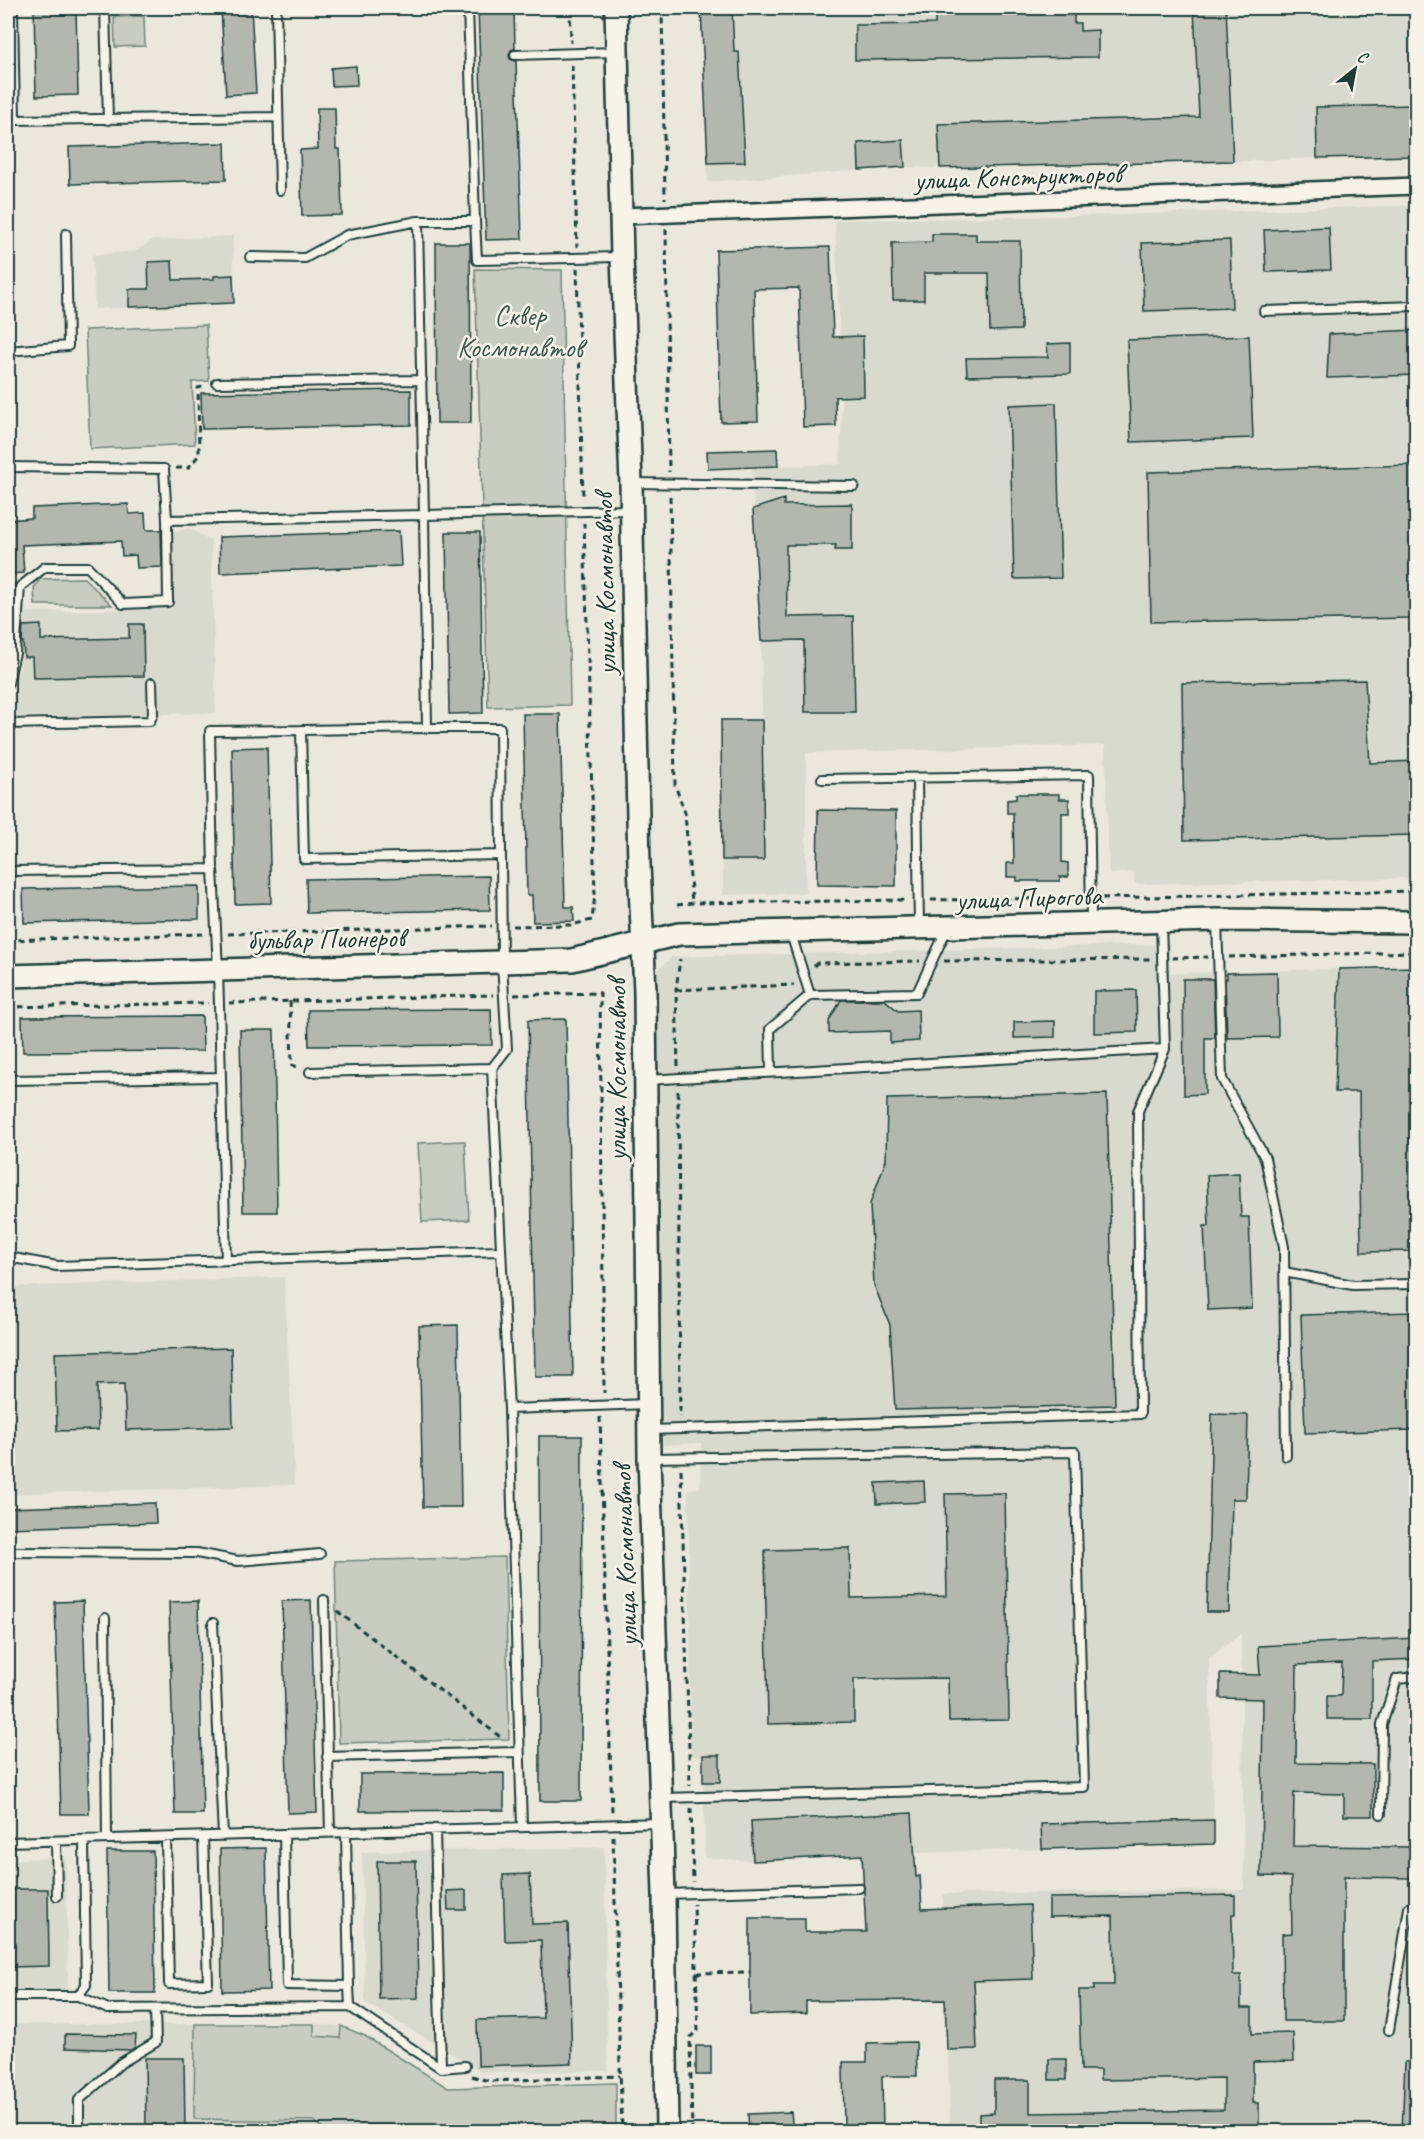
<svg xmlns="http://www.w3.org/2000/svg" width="1424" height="2139" viewBox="0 0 1424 2139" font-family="Caveat,sans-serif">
	<rect width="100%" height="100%" fill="#eae8dd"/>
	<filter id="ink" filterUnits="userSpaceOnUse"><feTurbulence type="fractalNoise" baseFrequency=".0167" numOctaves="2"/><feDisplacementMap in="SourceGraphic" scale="12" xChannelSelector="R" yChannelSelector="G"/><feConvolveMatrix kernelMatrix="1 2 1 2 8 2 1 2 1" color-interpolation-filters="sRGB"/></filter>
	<g filter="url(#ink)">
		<path fill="#d9dacf" d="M 701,8 L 1416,8 L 1416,156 L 1317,158 L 1201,163 L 940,168 L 905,167 L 708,182 Z
			M 1416,205 L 1416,878 L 1134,884 L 1134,872 L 1109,874 L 1105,745 L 806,753 L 806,893 L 723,895 L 721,720 L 762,719 L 761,641 L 752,467 L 840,464 L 842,396 L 835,220 L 1117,215 Z
			M 233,236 L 234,303 L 95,309 L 92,255 L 136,251 L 152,240 Z
			M 189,528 L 211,541 L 216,713 L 15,717 L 15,676 L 20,670 L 22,621 L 26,612 L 172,608 L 173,533 Z
			M 1170,944 L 1170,973 L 1416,967 L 1416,2131 L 950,2131 L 943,1894 L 1244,1890 L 1241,1634 L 1209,1658 L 1214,1844 L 914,1853 L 753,1861 L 705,1858 L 703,1756 L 691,1756 L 688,1489 L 700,1488 L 701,1443 L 663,1445 L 653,975 L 671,957 Z
			M 284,1277 L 295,1485 L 8,1494 L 8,1287 Z
			M 604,1847 L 608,2071 L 483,2072 L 365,2003 L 362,1852 Z
			M 66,1858 L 68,1991 L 8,1992 L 8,1859 Z
			M 8,2024 L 314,2024 L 341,2026 L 365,2036 L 447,2088 L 522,2131 L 8,2131 Z"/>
		<path fill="#c8ccc1" stroke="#74847a" stroke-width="1.5" d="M 144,16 L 145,46 L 115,47 L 114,17 Z
			M 475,269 L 562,270 L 570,705 L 488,707 Z
			M 206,325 L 209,381 L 192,382 L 195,444 L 90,449 L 85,330 Z
			M 84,578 L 112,605 L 35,605 L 34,588 L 40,579 Z
			M 465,1141 L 469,1220 L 422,1222 L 418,1143 Z
			M 505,1557 L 509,1739 L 339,1743 L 335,1561 Z
			M 195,2024 L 314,2024 L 314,2036 L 340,2038 L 341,2026 L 365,2036 L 448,2088 L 616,2083 L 616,2131 L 326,2132 L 314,2121 L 194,2119 Z"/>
		<path fill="#b2b8ae" stroke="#1f3d34" stroke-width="1.5" d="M 34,8 L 76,8 L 78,95 L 36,96 Z
			M 221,8 L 251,8 L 256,93 L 226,95 Z
			M 478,8 L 514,8 L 515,49 L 511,50 L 509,55 L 510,59 L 516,61 L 522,239 L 486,240 Z
			M 701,8 L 732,8 L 734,52 L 739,52 L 745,162 L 708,163 Z
			M 1194,8 L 1226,8 L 1233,161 L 940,168 L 938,124 L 1199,117 Z
			M 1074,11 L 1074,23 L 1080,23 L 1080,31 L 1098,30 L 1098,57 L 855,60 L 855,25 L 935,24 L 935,12 Z
			M 356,66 L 357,85 L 332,86 L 331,68 Z
			M 1416,105 L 1416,156 L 1317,158 L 1316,107 Z
			M 317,108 L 335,108 L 336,149 L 340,149 L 342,215 L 302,216 L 300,150 L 318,149 Z
			M 903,140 L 905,167 L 859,170 L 858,143 Z
			M 225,143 L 226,180 L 70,184 L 69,147 Z
			M 1329,227 L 1331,270 L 1266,272 L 1264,230 Z
			M 932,234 L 976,234 L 976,241 L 1020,241 L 1021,330 L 990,331 L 989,273 L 924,273 L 924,300 L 893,300 L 892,243 L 932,242 Z
			M 1230,240 L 1232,308 L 1144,311 L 1142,243 Z
			M 436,243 L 470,243 L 471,423 L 437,423 Z
			M 830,247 L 833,337 L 863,336 L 864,396 L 835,397 L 836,426 L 803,427 L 799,288 L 754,289 L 758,421 L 721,422 L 716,250 Z
			M 172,261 L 173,280 L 214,279 L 214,276 L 233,275 L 234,303 L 129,307 L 129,289 L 149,289 L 148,262 Z
			M 1416,330 L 1416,375 L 1327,378 L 1329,334 Z
			M 1249,336 L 1253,438 L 1131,442 L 1127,340 Z
			M 1070,343 L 1070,374 L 967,376 L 966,358 L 1048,357 L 1047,344 Z
			M 411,390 L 411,425 L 202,429 L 201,393 Z
			M 1056,403 L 1061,578 L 1014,579 L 1009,405 Z
			M 777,449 L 778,466 L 708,469 L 707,451 Z
			M 1416,465 L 1416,618 L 1151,622 L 1148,472 Z
			M 784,499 L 784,505 L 852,504 L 852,550 L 835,550 L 836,545 L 786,545 L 787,617 L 853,616 L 855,712 L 805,712 L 804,640 L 761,641 L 753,509 Z
			M 128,504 L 129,514 L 145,513 L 146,530 L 161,530 L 162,567 L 137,568 L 136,555 L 122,556 L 121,541 L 22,545 L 24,573 L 8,574 L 8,520 L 32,518 L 32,508 Z
			M 399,531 L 401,566 L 220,573 L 219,537 Z
			M 446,532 L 480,532 L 483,713 L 449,714 Z
			M 129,624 L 143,624 L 144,676 L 33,678 L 32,657 L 24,657 L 23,642 L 22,642 L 23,626 L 41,625 L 41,640 L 129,638 Z
			M 1365,680 L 1370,763 L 1416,761 L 1416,835 L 1184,840 L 1182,683 Z
			M 523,714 L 560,714 L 565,907 L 573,907 L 574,921 L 533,922 L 532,895 L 527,895 Z
			M 721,720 L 762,720 L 764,860 L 722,860 Z
			M 267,747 L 271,903 L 235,904 L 232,748 Z
			M 1016,794 L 1059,794 L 1059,799 L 1069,799 L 1069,813 L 1062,813 L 1062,862 L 1068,863 L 1068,877 L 1060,877 L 1060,881 L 1017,881 L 1017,877 L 1007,877 L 1007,863 L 1014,863 L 1013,813 L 1007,813 L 1007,800 L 1016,799 Z
			M 818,810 L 896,811 L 896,886 L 817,885 Z
			M 489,876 L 490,910 L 307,913 L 306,879 Z
			M 199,886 L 199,919 L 24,923 L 23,889 Z
			M 1416,967 L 1416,1251 L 1361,1252 L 1359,1092 L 1335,1092 L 1339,969 Z
			M 1277,972 L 1278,1037 L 1227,1038 L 1225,979 L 1227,979 L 1227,973 Z
			M 1183,979 L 1213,979 L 1215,1038 L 1205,1038 L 1205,1094 L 1184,1095 Z
			M 1136,990 L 1137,1032 L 1094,1033 L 1094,991 Z
			M 841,1000 L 885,1000 L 898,1011 L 918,1010 L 919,1041 L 890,1043 L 890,1031 L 829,1033 L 829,1021 Z
			M 491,1009 L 492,1045 L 309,1046 L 308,1010 Z
			M 202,1016 L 203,1051 L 23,1052 L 22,1017 Z
			M 566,1019 L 573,1377 L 535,1377 L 528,1020 Z
			M 1055,1021 L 1055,1037 L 1014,1038 L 1014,1022 Z
			M 240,1030 L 274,1030 L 277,1212 L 243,1212 Z
			M 1107,1094 L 1115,1405 L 895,1410 L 890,1325 L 874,1285 L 870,1204 L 886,1160 L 887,1099 Z
			M 1239,1173 L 1241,1217 L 1249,1217 L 1252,1308 L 1208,1310 L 1204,1226 L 1209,1226 L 1207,1175 Z
			M 1416,1312 L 1416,1430 L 1305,1433 L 1301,1315 Z
			M 458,1325 L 461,1507 L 423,1507 L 419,1326 Z
			M 231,1348 L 233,1427 L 126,1430 L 124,1384 L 97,1385 L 98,1430 L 57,1431 L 55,1353 Z
			M 1212,1414 L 1248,1415 L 1246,1499 L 1232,1499 L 1229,1612 L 1207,1612 Z
			M 539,1436 L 582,1436 L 581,1801 L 540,1801 Z
			M 924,1481 L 925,1502 L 877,1504 L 876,1483 Z
			M 1005,1493 L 1009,1720 L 949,1721 L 948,1678 L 854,1679 L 854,1722 L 768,1724 L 765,1550 L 850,1548 L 851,1598 L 947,1596 L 945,1494 Z
			M 155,1503 L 156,1523 L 8,1528 L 8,1508 Z
			M 311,1600 L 317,1812 L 288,1813 L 282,1601 Z
			M 83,1601 L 89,1814 L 61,1814 L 55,1602 Z
			M 198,1601 L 203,1814 L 175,1814 L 169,1602 Z
			M 1416,1638 L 1416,1659 L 1372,1661 L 1372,1719 L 1327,1719 L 1327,1696 L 1341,1696 L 1342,1663 L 1297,1665 L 1296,1763 L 1373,1764 L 1373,1816 L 1344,1816 L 1344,1794 L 1294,1793 L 1293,1846 L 1416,1847 L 1416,1878 L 1344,1877 L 1344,2021 L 1283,2021 L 1282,1934 L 1292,1933 L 1291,1877 L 1261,1876 L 1263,1699 L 1220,1698 L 1220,1674 L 1260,1675 L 1258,1646 Z
			M 703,1755 L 720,1755 L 720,1782 L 703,1782 Z
			M 504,1773 L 504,1810 L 360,1811 L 360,1774 Z
			M 912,1813 L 916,1877 L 920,1876 L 922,1909 L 1030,1905 L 1033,1979 L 974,1981 L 977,2049 L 947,2050 L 945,2000 L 806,2001 L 806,2013 L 750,2015 L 750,1918 L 805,1918 L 805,1932 L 866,1932 L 862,1855 L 753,1861 L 751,1821 Z
			M 1214,1820 L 1214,1844 L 1042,1849 L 1041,1824 Z
			M 266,1848 L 269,1990 L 222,1991 L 220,1849 Z
			M 107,1851 L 153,1851 L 155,1993 L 109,1993 Z
			M 377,1861 L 416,1861 L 418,1998 L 379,1999 Z
			M 530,1874 L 532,1924 L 568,1923 L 572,2063 L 478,2066 L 477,2020 L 543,2018 L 541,1940 L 505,1941 L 503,1875 Z
			M 8,1889 L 48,1889 L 49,1966 L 9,1967 Z
			M 466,1890 L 466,1910 L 448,1910 L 447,1891 Z
			M 1235,1895 L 1235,1914 L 1232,1914 L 1233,1975 L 1241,1975 L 1241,2008 L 1252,2008 L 1252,2034 L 1293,2033 L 1294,2061 L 1253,2062 L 1253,2103 L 1259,2103 L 1259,2132 L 979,2132 L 979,2114 L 994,2113 L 994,2080 L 1030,2080 L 1030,2113 L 1224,2110 L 1224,2078 L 1100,2080 L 1100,2070 L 1081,2070 L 1079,1990 L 1094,1990 L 1094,1985 L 1114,1985 L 1113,1916 L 1049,1917 L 1049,1898 Z
			M 65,2034 L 136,2035 L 135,2047 L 131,2050 L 65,2048 Z
			M 916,2042 L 917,2076 L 882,2076 L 883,2132 L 844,2132 L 843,2062 L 867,2062 L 867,2043 Z
			M 696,2046 L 711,2046 L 711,2075 L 696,2075 Z
			M 145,2058 L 184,2058 L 185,2132 L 146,2132 Z
			M 1049,2059 L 1066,2059 L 1066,2080 L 1049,2080 Z
			M 1405,2062 L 1416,2062 L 1416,2132 L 1402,2132 Z
			M 791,2112 L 793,2132 L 749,2132 L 748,2114 Z"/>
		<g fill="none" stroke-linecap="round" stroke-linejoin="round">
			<g stroke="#1f3d34" stroke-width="12">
				<path id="lane" d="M 13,8 L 15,120
					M 105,8 L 108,120
					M 276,8 L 280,190
					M 468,8 L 475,221
					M 515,55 L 615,52
					M 8,120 L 278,117
					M 250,257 L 305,258 L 347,235 L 418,221 L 475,221 L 477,260 L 620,257
					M 1264,311 L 1416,306
					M 8,351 L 68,346 L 66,234
					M 217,383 L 422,380
					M 8,467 L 164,469 L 167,520
					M 632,483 L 854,486
					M 8,683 L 15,653 L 20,587 L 45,567 L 88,567 L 123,604 L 168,602 L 167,520 L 424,515 L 418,221
					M 8,724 L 150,721 L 153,714 L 152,683
					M 427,728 L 500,728 L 501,855
					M 917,778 L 919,927
					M 822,779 L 1089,775 L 1091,922
					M 8,871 L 213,869
					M 1217,921 L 1222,1079 L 1265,1158 L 1284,1247 L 1286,1456
					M 791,934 L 810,995 L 917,993 L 946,931
					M 310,1072 L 492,1068
					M 771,1072 L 770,1029 L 810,995
					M 8,1080 L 220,1077
					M 647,1080 L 1165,1049
					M 8,1257 L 57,1266 L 500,1251
					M 226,1260 L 218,969 L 213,869 L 210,731 L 301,730
					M 1284,1272 L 1353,1285 L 1416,1284
					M 509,1409 L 648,1404
					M 650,1430 L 1140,1414 L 1138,1111 L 1165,1049 L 1161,923
					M 649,1458 L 1075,1452 L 1084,1787 L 662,1798
					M 8,1552 L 197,1553 L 238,1561 L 320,1554
					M 324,1600 L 330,1833
					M 105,1618 L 107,1839
					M 213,1623 L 223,1836
					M 327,1757 L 519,1752
					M 1381,1814 L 1382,1724 L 1397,1679 L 1416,1677
					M 522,1826 L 509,1409 L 492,1068 L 507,1049 L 502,962 L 501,855 L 304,859 L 301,730 L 427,728 L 424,515 L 629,510
					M 435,1829 L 441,2068
					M 284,1834 L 287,1985 L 349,1986 L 346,1832
					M 166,1838 L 169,1984 L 208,1983 L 203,1837
					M 56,1841 L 57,1896
					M 8,1842 L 660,1823
					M 665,1894 L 859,1888
					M 349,1986 L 350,2007
					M 8,1996 L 78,1996 L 108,2009 L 350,2007 L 441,2068 L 465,2066
					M 78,1996 L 86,1985 L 84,1840
					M 1389,2030 L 1409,1908 L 1416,1908
					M 79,2132 L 79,2100 L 121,2063 L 156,2042 L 155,2009"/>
			</g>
			<g stroke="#1f3d34" stroke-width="20">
				<path id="street" d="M 621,216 L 1416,186"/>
			</g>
			<g stroke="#1f3d34" stroke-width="26">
				<path id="secondary" d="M 616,8 L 622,257 L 631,483 L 639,865 L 645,991 L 649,1458 L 664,1894 L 667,2132
					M 8,976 L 572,960 L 679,934 L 1217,920 L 1416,922"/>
			</g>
			<path stroke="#1f3d34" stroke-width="3" stroke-dasharray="6 4.5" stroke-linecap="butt" d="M 570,8 L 571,43
				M 662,8 L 665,199
				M 572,65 L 577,247
				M 666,229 L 669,472
				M 577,268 L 583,499
				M 176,468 L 188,468 L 199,455 L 198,388 L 206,386
				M 670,496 L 675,785 L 685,813 L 692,903
				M 1102,898 L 1416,891
				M 931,900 L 1080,898
				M 677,905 L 692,903 L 906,900
				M 513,926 L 571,925 L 592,920 L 595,895 L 584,523
				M 228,934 L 492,926
				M 8,940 L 204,934
				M 1229,957 L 1416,952
				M 1172,958 L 1208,957
				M 944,961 L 1151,959
				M 814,966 L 817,963 L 920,961
				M 676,990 L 794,985
				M 514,995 L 600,993 L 604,1393
				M 290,1001 L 292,1065 L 300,1068
				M 229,1003 L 493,995
				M 8,1007 L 208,1003
				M 678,1066 L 676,990 L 680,959
				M 678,1091 L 680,1417
				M 600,1417 L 612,1812
				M 681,1469 L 690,1786
				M 337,1611 L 503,1739
				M 691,1808 L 693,1882
				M 613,1836 L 622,2132
				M 696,1973 L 750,1972
				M 472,2076 L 489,2081 L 620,2076
				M 692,2132 L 690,2037 L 698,2031 L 694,1904"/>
			<use href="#lane" stroke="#f7f3e8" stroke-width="8"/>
			<use href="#street" stroke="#f7f3e8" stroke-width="15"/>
			<use href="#secondary" stroke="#f7f3e8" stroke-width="21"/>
		</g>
	</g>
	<g text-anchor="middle" stroke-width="5" stroke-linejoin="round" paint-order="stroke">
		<g font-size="28" fill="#1f3d34" stroke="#f7f3e8">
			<text transform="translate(1018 176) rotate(-2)" y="10">улица Конструкторов</text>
			<text transform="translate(604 584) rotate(-91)" y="10">улица Космонавтов</text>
			<text transform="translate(1029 897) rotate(-2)" y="10">улица Пирогова</text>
			<text transform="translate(326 938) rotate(-1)" y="10">бульвар Пионеров</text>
			<text transform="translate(616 1070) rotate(-90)" y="10">улица Космонавтов</text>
			<text transform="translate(624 1556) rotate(-92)" y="10">улица Космонавтов</text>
		</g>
		<g font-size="28" fill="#415a50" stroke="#f7f3e8">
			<text x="520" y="325">Сквер<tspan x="520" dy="32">Космонавтов</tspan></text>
		</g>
	</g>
	<rect width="1424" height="2139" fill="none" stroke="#f7f3e8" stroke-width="30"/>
	<rect x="15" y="15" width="1394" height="2109" fill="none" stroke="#1f3d34" stroke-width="2" filter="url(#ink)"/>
	<g transform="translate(1355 69) rotate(31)" stroke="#f7f3e8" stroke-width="4.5" paint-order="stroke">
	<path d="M0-4.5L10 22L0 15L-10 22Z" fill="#1f3d34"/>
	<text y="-9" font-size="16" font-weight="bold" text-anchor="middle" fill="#1f3d34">С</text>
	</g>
</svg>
